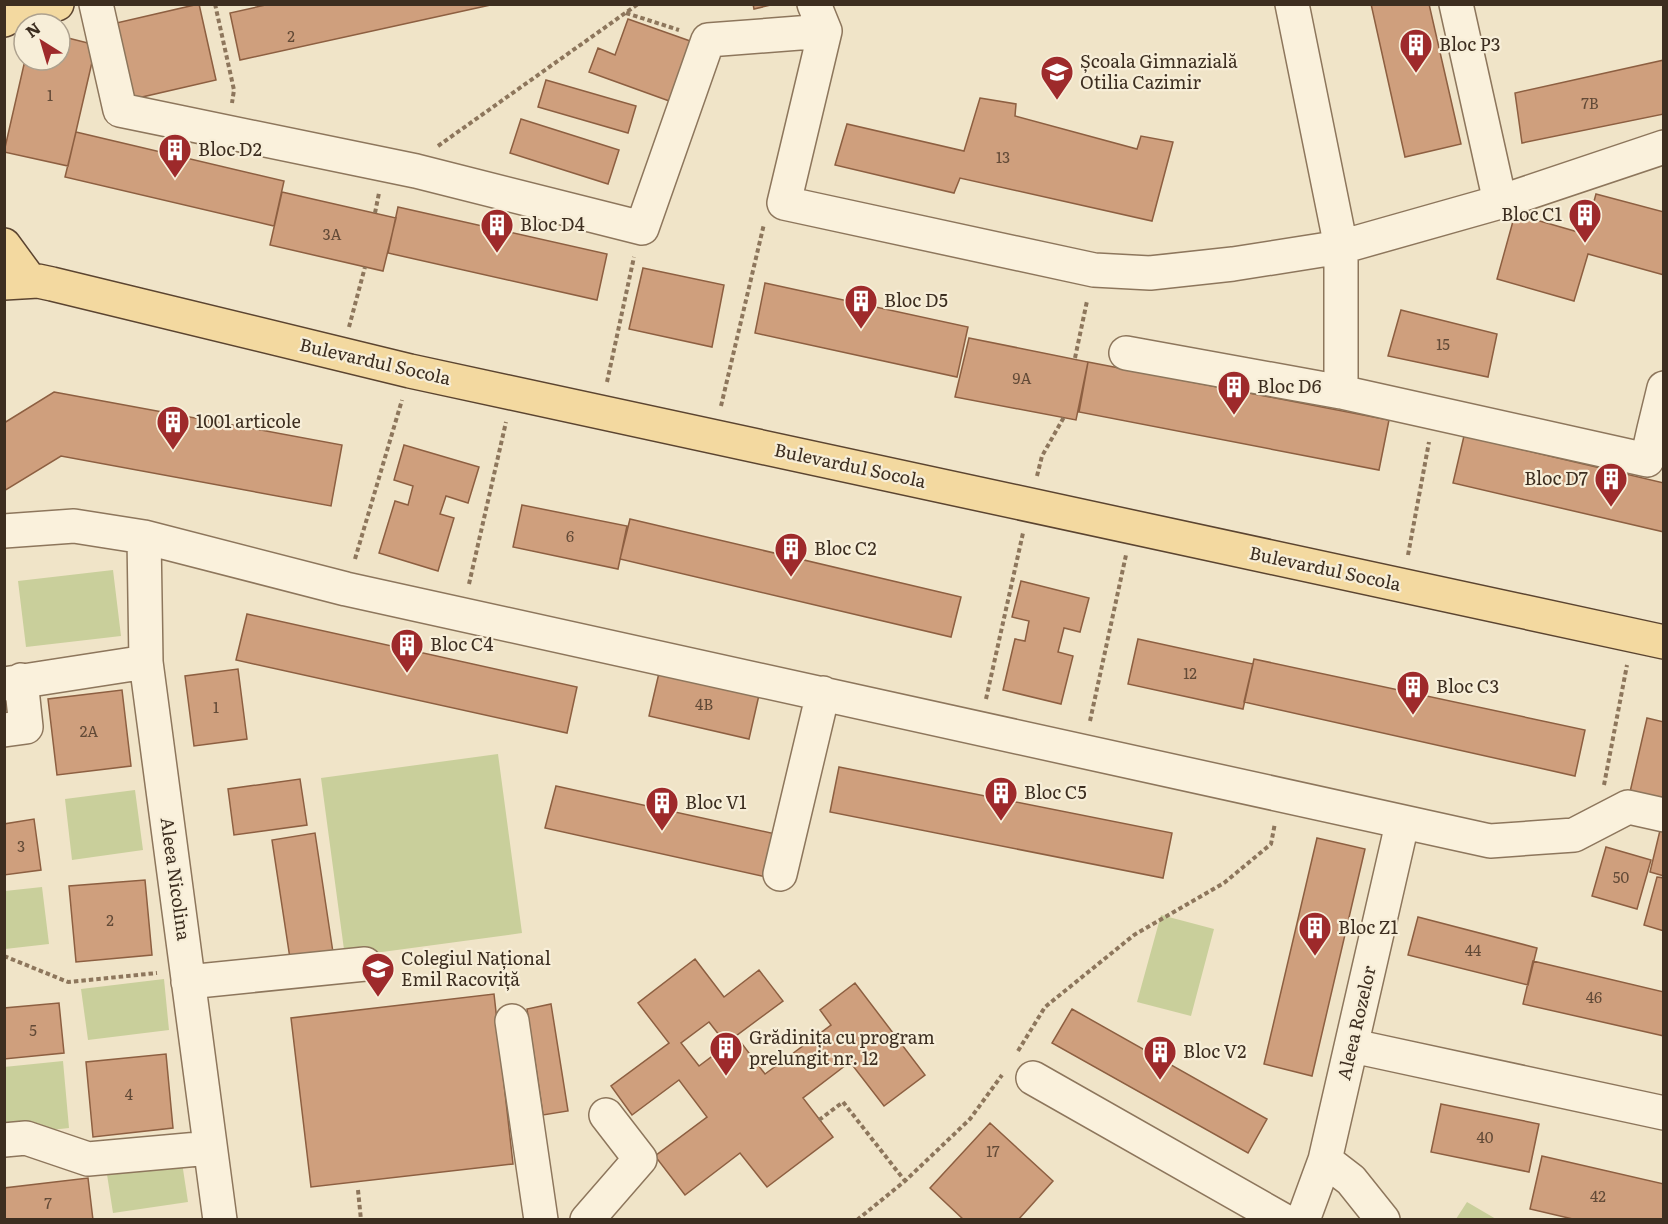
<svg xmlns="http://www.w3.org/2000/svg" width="1668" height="1224" viewBox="0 0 1668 1224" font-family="Literata,serif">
	<rect width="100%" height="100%" fill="#f0e4c8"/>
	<path fill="#c9cf9b" d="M 113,570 L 121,636 L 26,647 L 18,581 Z
		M 498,754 L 522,933 L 345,957 L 321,778 Z
		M 135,790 L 143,850 L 72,860 L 65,799 Z
		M 42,887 L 49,944 L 5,949 L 5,891 Z
		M 1161,915 L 1214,929 L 1191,1016 L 1137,1002 Z
		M 164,979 L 169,1030 L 88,1040 L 81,989 Z
		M 63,1061 L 69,1128 L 5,1135 L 4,1067 Z
		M 181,1156 L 188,1202 L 113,1213 L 106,1168 Z
		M 1467,1202 L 1496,1219 L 1497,1219 L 1456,1219 Z"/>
	<path fill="#cf9f7d" stroke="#8d5f41" stroke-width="1.5" fill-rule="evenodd" d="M 199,4 L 216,80 L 129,100 L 112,24 Z
		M 270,4 L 495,4 L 240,60 L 230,13 Z
		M 753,4 L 775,4 L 754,9 Z
		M 1371,4 L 1429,4 L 1461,144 L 1405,157 Z
		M 628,19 L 693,42 L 672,102 L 589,72 L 598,48 L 615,55 Z
		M 60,36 L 96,45 L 68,166 L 4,152 L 25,60 L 60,60 Z
		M 1664,60 L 1664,114 L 1522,143 L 1515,93 Z
		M 546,80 L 636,106 L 628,133 L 538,107 Z
		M 980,98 L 1016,104 L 1015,116 L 1137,149 L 1141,136 L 1173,142 L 1152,221 L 960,178 L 954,193 L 835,165 L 847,124 L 964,151 Z
		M 521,119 L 619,150 L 608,184 L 510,153 Z
		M 76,132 L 284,181 L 274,226 L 65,177 Z
		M 282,192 L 396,218 L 383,271 L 270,245 Z
		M 1596,194 L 1664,212 L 1664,275 L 1588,254 L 1574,301 L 1497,279 L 1515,214 L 1585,234 Z
		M 398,207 L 607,254 L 597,300 L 388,253 Z
		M 643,268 L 724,285 L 712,347 L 629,329 Z
		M 765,283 L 968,327 L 957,377 L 755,333 Z
		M 1401,310 L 1497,334 L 1488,377 L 1388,356 Z
		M 969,338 L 1088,362 L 1076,420 L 955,397 Z
		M 1088,362 L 1389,420 L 1379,470 L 1079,412 Z
		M 54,392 L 342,445 L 331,506 L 61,456 L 4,491 L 4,423 Z
		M 1464,436 L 1664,483 L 1664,532 L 1453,483 Z
		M 404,445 L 479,467 L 468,503 L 446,496 L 440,514 L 454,518 L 438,571 L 379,553 L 395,501 L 408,505 L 413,486 L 394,480 Z
		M 522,505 L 627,526 L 618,569 L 513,547 Z
		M 630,519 L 961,597 L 951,637 L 620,559 Z
		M 1021,581 L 1089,598 L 1080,632 L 1064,628 L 1058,652 L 1073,656 L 1061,704 L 1003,690 L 1015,639 L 1025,641 L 1029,621 L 1012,617 Z
		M 247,614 L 577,687 L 567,733 L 236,660 Z
		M 1138,639 L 1253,664 L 1243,709 L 1128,684 Z
		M 1254,659 L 1585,730 L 1575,776 L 1244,702 Z
		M 238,669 L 247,739 L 194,746 L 185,676 Z
		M 659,673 L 759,695 L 749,739 L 649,716 Z
		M 122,690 L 131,766 L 57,775 L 48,699 Z
		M 1647,718 L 1664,722 L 1664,800 L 1630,792 Z
		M 839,767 L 1172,833 L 1163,878 L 830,812 Z
		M 300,779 L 307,825 L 234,835 L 228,789 Z
		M 556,786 L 780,835 L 766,877 L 545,828 Z
		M 34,819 L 41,870 L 4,875 L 4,824 Z
		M 1662,822 L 1664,823 L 1664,876 L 1650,872 Z
		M 315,833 L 334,959 L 291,965 L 272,840 Z
		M 1317,838 L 1365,849 L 1312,1076 L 1264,1064 Z
		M 1606,847 L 1651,860 L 1637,909 L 1592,896 Z
		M 1657,877 L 1664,878 L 1664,931 L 1644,925 Z
		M 145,880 L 152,955 L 76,962 L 69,886 Z
		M 1418,917 L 1537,948 L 1528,985 L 1408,955 Z
		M 695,959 L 724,997 L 759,970 L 783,1001 L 736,1036 L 765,1074 L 831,1025 L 820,1010 L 855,983 L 925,1075 L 884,1106 L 850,1062 L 803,1098 L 833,1137 L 767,1187 L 740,1153 L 685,1195 L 655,1156 L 707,1117 L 679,1080 L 632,1115 L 611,1086 L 669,1043 L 638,1003 ZM 709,1022 L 727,1045 L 699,1066 L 681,1043 Z
		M 1533,961 L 1664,992 L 1664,1036 L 1523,1004 Z
		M 494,994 L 513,1164 L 311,1187 L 291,1018 Z
		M 59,1003 L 64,1053 L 4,1059 L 4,1008 Z
		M 551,1004 L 568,1111 L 543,1115 L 527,1009 Z
		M 1072,1009 L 1267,1119 L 1248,1153 L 1052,1043 Z
		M 166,1054 L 173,1128 L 93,1137 L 86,1062 Z
		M 1441,1104 L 1539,1124 L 1529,1172 L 1431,1152 Z
		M 990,1123 L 1053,1181 L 1018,1220 L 964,1220 L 930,1188 Z
		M 1542,1156 L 1664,1184 L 1664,1220 L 1577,1220 L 1530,1209 Z
		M 88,1178 L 93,1220 L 4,1220 L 4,1188 Z"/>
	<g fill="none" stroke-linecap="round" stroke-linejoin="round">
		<g stroke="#8d765c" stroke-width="36">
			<path id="minor" d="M 96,4 L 120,110 L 416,171 L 642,228 L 708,40 L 825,31
				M 814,4 L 825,31 L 784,203 L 1094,270 L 1150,273 L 1233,264 L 1341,247 L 1500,202 L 1664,147
				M 1292,4 L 1341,247 L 1341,392
				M 1456,4 L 1500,202
				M 1126,353 L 1341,392 L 1647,460 L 1654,429
				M 1664,388 L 1654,429 L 1664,431
				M 4,531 L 74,526 L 144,537 L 346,589 L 1490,841 L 1574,835 L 1628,807 L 1664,815
				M 144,537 L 146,662 L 220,1220
				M 4,684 L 146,662
				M 4,730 L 26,727 L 21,680
				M 780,874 L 823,693
				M 188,982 L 365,964
				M 512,1021 L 541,1220
				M 1353,1046 L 1664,1113
				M 1033,1078 L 1283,1220
				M 4,1140 L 26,1138 L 88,1159 L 210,1148
				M 1325,1160 L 1351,1180 L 1383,1220
				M 587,1220 L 640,1159 L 606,1115
				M 1303,1220 L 1325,1160 L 1402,824"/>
		</g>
		<g stroke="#5b4430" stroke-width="36">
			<path id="major" d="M 4,20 L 19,12 L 57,4
				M 4,245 L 26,275
				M 4,283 L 38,281 L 52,284 L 410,371 L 1664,642"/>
		</g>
		<path stroke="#8d765c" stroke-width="4" stroke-dasharray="4.5 3" stroke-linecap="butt" d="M 215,4 L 234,90 L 232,103
			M 626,13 L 679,30
			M 438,146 L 638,4
			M 375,213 L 379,193
			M 349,327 L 365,267
			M 1075,358 L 1087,301
			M 607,382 L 634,257
			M 721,406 L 764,224
			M 1037,476 L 1042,456 L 1064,417
			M 1408,555 L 1429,442
			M 355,559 L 402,400
			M 469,584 L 506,422
			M 986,699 L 1023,533
			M 1090,721 L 1126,555
			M 1604,785 L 1627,665
			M 4,956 L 68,982 L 157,973
			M 1018,1051 L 1045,1007 L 1134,935 L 1224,883 L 1271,844 L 1275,823
			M 819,1120 L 843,1102 L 905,1181
			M 358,1190 L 361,1220
			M 857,1220 L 905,1181 L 970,1119 L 1002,1075"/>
		<use href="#minor" stroke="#faf1dc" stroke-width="33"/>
		<use href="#major" stroke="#f3d9a0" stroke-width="33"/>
	</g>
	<defs>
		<g id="building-pin" transform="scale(1.725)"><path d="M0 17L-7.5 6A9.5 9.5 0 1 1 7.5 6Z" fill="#9e2a2b" stroke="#f7eed8"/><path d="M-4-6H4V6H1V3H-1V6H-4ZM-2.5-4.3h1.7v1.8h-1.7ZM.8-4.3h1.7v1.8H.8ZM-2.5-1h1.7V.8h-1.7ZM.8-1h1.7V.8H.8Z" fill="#fff"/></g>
		<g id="school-pin" transform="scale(1.725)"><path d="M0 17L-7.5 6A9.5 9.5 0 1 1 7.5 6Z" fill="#9e2a2b" stroke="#f7eed8"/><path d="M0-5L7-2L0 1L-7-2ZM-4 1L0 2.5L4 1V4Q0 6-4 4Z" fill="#fff"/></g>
	</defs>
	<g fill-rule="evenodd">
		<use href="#building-pin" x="1416" y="45"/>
		<use href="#school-pin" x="1057" y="72"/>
		<use href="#building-pin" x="175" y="150"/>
		<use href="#building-pin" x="1585" y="215"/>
		<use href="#building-pin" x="497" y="225"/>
		<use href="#building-pin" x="861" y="301"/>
		<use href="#building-pin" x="1234" y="387"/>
		<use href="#building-pin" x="173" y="422"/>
		<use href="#building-pin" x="1611" y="479"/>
		<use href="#building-pin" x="791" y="549"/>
		<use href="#building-pin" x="407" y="645"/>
		<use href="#building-pin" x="1413" y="687"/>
		<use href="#building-pin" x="1001" y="793"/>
		<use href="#building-pin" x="662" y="803"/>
		<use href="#building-pin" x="1315" y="928"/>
		<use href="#school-pin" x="378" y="969"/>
		<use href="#building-pin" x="726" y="1048"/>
		<use href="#building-pin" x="1160" y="1052"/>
	</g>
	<g text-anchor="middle" stroke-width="4.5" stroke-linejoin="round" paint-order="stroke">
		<g font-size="15" fill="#624a37">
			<text x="291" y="42">2</text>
			<text x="50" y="101">1</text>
			<text x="1590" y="109">7B</text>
			<text x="1003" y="163">13</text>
			<text x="332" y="240">3A</text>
			<text x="1443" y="350">15</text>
			<text x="1022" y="384">9A</text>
			<text x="570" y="542">6</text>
			<text x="1190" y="679">12</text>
			<text x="704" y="710">4B</text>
			<text x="216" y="713">1</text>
			<text x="89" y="737">2A</text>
			<text x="21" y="852">3</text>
			<text x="1621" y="883">50</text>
			<text x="110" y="926">2</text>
			<text x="1473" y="956">44</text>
			<text x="1594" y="1003">46</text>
			<text x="33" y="1036">5</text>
			<text x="129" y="1100">4</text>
			<text x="1485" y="1143">40</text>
			<text x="993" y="1157">17</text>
			<text x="1598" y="1202">42</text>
			<text x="48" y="1209">7</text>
		</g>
		<g font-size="18" fill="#3d2e20" stroke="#f7eed8" text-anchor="start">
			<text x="1439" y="51">Bloc P3</text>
			<text x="1080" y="68">Școala Gimnazială<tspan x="1080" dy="21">Otilia Cazimir</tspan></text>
			<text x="198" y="156">Bloc D2</text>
			<text x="1562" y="221" text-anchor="end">Bloc C1</text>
			<text x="520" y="231">Bloc D4</text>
			<text x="884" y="307">Bloc D5</text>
			<text x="1257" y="393">Bloc D6</text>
			<text x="196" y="428">1001 articole</text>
			<text x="1588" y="485" text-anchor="end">Bloc D7</text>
			<text x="814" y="555">Bloc C2</text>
			<text x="430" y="651">Bloc C4</text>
			<text x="1436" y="693">Bloc C3</text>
			<text x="1024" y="799">Bloc C5</text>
			<text x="685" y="809">Bloc V1</text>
			<text x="1338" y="934">Bloc Z1</text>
			<text x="401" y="965">Colegiul Național<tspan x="401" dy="21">Emil Racoviță</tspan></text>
			<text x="749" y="1044">Grădinița cu program<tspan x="749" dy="21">prelungit nr. 12</tspan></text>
			<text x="1183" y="1058">Bloc V2</text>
		</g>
		<g font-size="18" fill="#3d2e20" stroke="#f7eed8">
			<text transform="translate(375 362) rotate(13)" y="6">Bulevardul Socola</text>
			<text transform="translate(850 466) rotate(12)" y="6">Bulevardul Socola</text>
			<text transform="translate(1325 569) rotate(12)" y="6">Bulevardul Socola</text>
			<text transform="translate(175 879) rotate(82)" y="6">Aleea Nicolina</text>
			<text transform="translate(1357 1023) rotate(-77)" y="6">Aleea Rozelor</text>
		</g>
	</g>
	<rect width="1668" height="1224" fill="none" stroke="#3d2e20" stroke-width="12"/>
	<g transform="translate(42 42) rotate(323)"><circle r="28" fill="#f7eed8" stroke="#ada18e" stroke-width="1.5"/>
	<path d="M0-4.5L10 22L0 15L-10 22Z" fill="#9e2a2b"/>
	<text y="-9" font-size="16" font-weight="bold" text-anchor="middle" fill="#3d2e20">N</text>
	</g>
</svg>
